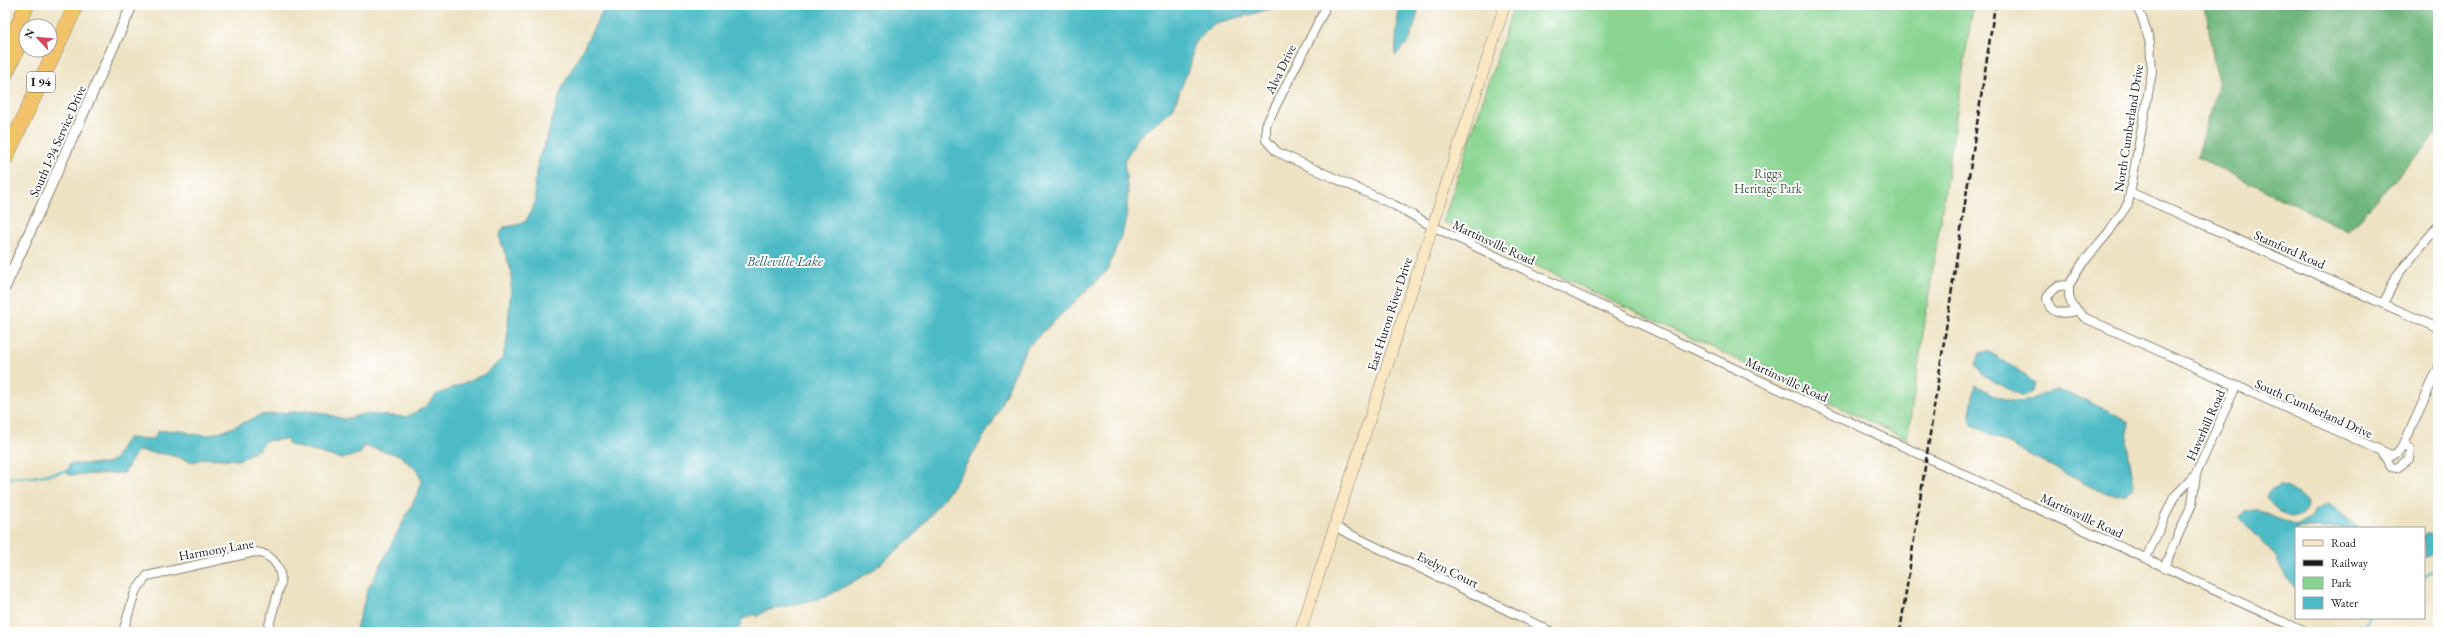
<svg xmlns="http://www.w3.org/2000/svg" width="2443" height="637" viewBox="0 0 2443 637" font-family="'EB Garamond',serif">
	<rect width="100%" height="100%" fill="#fff"/>
	<filter id="ink" filterUnits="userSpaceOnUse"><feTurbulence type="fractalNoise" baseFrequency=".025" numOctaves="2"/><feDisplacementMap in="SourceGraphic" scale="8" xChannelSelector="R" yChannelSelector="G"/><feConvolveMatrix kernelMatrix="1 2 1 2 8 2 1 2 1" color-interpolation-filters="sRGB"/></filter>
	<filter id="wash" filterUnits="userSpaceOnUse"><feTurbulence type="fractalNoise" baseFrequency=".012" numOctaves="4" result="noise"/><feDisplacementMap in="SourceGraphic" scale="16" xChannelSelector="R" yChannelSelector="G"/><feGaussianBlur stdDeviation="0.9" result="paint"/><feColorMatrix in="noise" values="0 0 0 0 0 0 0 0 0 0 0 0 0 0 0 0 0 1.4 0 .05"/><feComposite in="paint" operator="in"/></filter>
	<g filter="url(#wash)">
		<rect width="100%" height="100%" fill="#ede2c2"/>
		<path fill="#89d491" stroke="#527856" d="M 1514,5 L 1973,5 L 1907,439 L 1443,222 Z"/>
		<path fill="#6eb67b" stroke="#45694c" d="M 2205,5 L 2438,5 L 2438,132 L 2348,231 L 2197,157 L 2218,87 Z"/>
		<path fill="#4dbbc6" stroke="#346c71" d="M 606,5 L 1281,5 L 1253,14 L 1215,23 L 1193,45 L 1191,62 L 1173,109 L 1139,136 L 1124,161 L 1128,192 L 1126,223 L 1107,271 L 1026,348 L 993,422 L 952,487 L 915,535 L 872,571 L 826,597 L 765,611 L 757,617 L 755,614 L 741,620 L 742,625 L 733,632 L 355,632 L 368,589 L 419,491 L 421,480 L 417,470 L 399,455 L 364,446 L 361,453 L 342,459 L 289,445 L 287,439 L 264,441 L 259,449 L 239,460 L 205,458 L 193,462 L 166,454 L 137,451 L 124,473 L 70,475 L 67,473 L 70,464 L 107,464 L 115,459 L 123,444 L 128,438 L 153,439 L 158,431 L 181,430 L 192,434 L 208,435 L 226,430 L 261,415 L 304,411 L 319,412 L 344,419 L 365,414 L 406,417 L 425,407 L 436,395 L 485,374 L 502,359 L 507,341 L 512,273 L 499,236 L 504,227 L 517,225 L 526,221 L 536,201 L 534,184 L 538,169 L 537,161 L 544,147 L 562,88 Z
			M 1399,5 L 1420,5 L 1410,40 L 1395,56 Z
			M 1988,351 L 2027,376 L 2034,383 L 2031,393 L 2022,396 L 1993,381 L 1983,375 L 1976,365 L 1980,353 Z
			M 1975,385 C 1992,393 2012,408 2032,399 C 2040,396 2049,390 2058,391 C 2082,396 2107,411 2129,422 L 2127,443 L 2134,486 L 2126,494 L 2114,495 L 2097,490 L 1972,425 L 1970,415 Z
			M 2280,486 C 2292,488 2299,493 2307,503 L 2306,509 L 2300,516 C 2286,518 2272,509 2266,496 L 2270,490 Z
			M 2329,503 L 2358,528 L 2296,528 L 2296,589 L 2285,576 L 2276,557 L 2239,518 L 2245,511 L 2255,509 L 2296,526 L 2310,519 L 2315,510 Z
			M 2424,534 L 2430,534 L 2438,539 L 2438,549 L 2424,558 Z"/>
		<g fill="none" stroke-linecap="round" stroke-linejoin="round">
			<path stroke="#4dbbc6" stroke-width="2.5" d="M 5,478 L 34,477 L 72,470
				M 2424,576 L 2438,568
				M 2359,632 L 2369,618"/>
		</g>
	</g>
	<g filter="url(#ink)">
		<g fill="none" stroke-linecap="round" stroke-linejoin="round">
			<g stroke="#847f6f" stroke-width="10">
				<path id="minor" d="M 2136,5 L 2143,20 L 2150,43 L 2152,72 L 2128,204 L 2108,233 L 2082,264 L 2069,285 L 2069,297 L 2072,305 L 2085,318 L 2391,455 L 2397,453 L 2404,444 L 2438,369
					M 1324,11 L 1266,125 L 1266,140 L 1277,152 L 1394,205 L 1432,226 L 1729,366 L 2305,632
					M 2132,193 L 2438,328
					M 2069,285 C 2057,285 2053,287 2047,298 C 2050,315 2061,314 2076,311
					M 2383,304 L 2398,274 L 2438,226
					M 2382,452 L 2391,467 L 2397,468 L 2409,459 L 2410,449 L 2404,444
					M 1335,527 L 1552,632
					M 2146,558 L 2174,497 L 2196,474
					M 2164,567 L 2192,504 L 2196,474 L 2236,386
					M 123,632 L 135,592 L 147,576 L 255,552 C 272,554 281,566 281,582 L 267,632"/>
			</g>
			<g stroke="#847f6f" stroke-width="12">
				<path id="tertiary" d="M 5,287 L 132,5"/>
			</g>
			<g stroke="#847f6f" stroke-width="12">
				<path id="secondary" d="M 1300,632 L 1505,5"/>
			</g>
			<g stroke="#847f6f" stroke-width="16">
				<path id="motorway" d="M 5,53 L 27,5
					M 5,75 L 20,42
					M 5,159 L 76,5"/>
			</g>
			<use href="#minor" stroke="#fff" stroke-width="8"/>
			<use href="#tertiary" stroke="#fff" stroke-width="10"/>
			<use href="#secondary" stroke="#fae7c3" stroke-width="11"/>
			<use href="#motorway" stroke="#f2c36a" stroke-width="15"/>
			<path stroke="#1c1c1c" stroke-width="2.5" stroke-dasharray="6 3" stroke-linecap="butt" d="M 1900,632 L 1995,5"/>
		</g>
	</g>
	<g text-anchor="middle" stroke-width="4" stroke-linejoin="round" paint-order="stroke">
		<rect fill="#fff" stroke="#606060" stroke-width="1" x="27" y="72" width="28" height="20" rx="3"/>
		<g font-size="12" font-weight="bold" fill="#1c1c1c">
			<text x="41" y="86">I 94</text>
		</g>
		<g font-size="13" fill="#1c1c1c" stroke="#fff">
			<text transform="translate(1280 69) rotate(-64)" y="5">Alva Drive</text>
			<text transform="translate(2128 128) rotate(-81)" y="5">North Cumberland Drive</text>
			<text transform="translate(57 141) rotate(-66)" y="5">South I-94 Service Drive</text>
			<text transform="translate(1494 242) rotate(25)" y="5">Martinsville Road</text>
			<text transform="translate(2290 249) rotate(24)" y="5">Stamford Road</text>
			<text transform="translate(1389 314) rotate(-72)" y="5">East Huron River Drive</text>
			<text transform="translate(1787 379) rotate(25)" y="5">Martinsville Road</text>
			<text transform="translate(2314 408) rotate(24)" y="5">South Cumberland Drive</text>
			<text transform="translate(2205 425) rotate(-66)" y="5">Haverhill Road</text>
			<text transform="translate(2082 515) rotate(25)" y="5">Martinsville Road</text>
			<text transform="translate(216 549) rotate(-10)" y="5">Harmony Lane</text>
			<text transform="translate(1448 569) rotate(26)" y="5">Evelyn Court</text>
		</g>
		<g font-size="13" fill="#425c45" stroke="#fff">
			<text x="1768" y="178">Riggs<tspan x="1768" dy="15">Heritage Park</tspan></text>
		</g>
		<g font-size="14" font-style="italic" fill="#326468" stroke="#fff">
			<text x="785" y="266">Belleville Lake</text>
		</g>
	</g>
	<rect width="2443" height="637" fill="none" stroke="#fff" stroke-width="20"/>
	<rect x="2295" y="527" width="130" height="92" fill="#ffffff" stroke="#a4a4a4"/>
	<rect x="2303" y="540" width="20" height="6" fill="#fae7c3" stroke="#a4a4a4"/>
	<text x="2331" y="547" font-size="12" fill="#1c1c1c">Road</text>
	<rect x="2303" y="560" width="20" height="6" fill="#1c1c1c" stroke="#a4a4a4"/>
	<text x="2331" y="567" font-size="12" fill="#1c1c1c">Railway</text>
	<rect x="2303" y="577" width="20" height="12" fill="#89d491" stroke="#a4a4a4"/>
	<text x="2331" y="587" font-size="12" fill="#1c1c1c">Park</text>
	<rect x="2303" y="597" width="20" height="12" fill="#4dbbc6" stroke="#a4a4a4"/>
	<text x="2331" y="607" font-size="12" fill="#1c1c1c">Water</text>
	<g transform="translate(38 38) rotate(296)"><circle r="19" fill="#ffffff" stroke="#a4a4a4"/>
	<path d="M0-3L7 15L0 10L-7 15Z" fill="#d1495b"/>
	<text y="-6" font-size="11" font-weight="bold" text-anchor="middle" fill="#1c1c1c">N</text>
	</g>
</svg>
